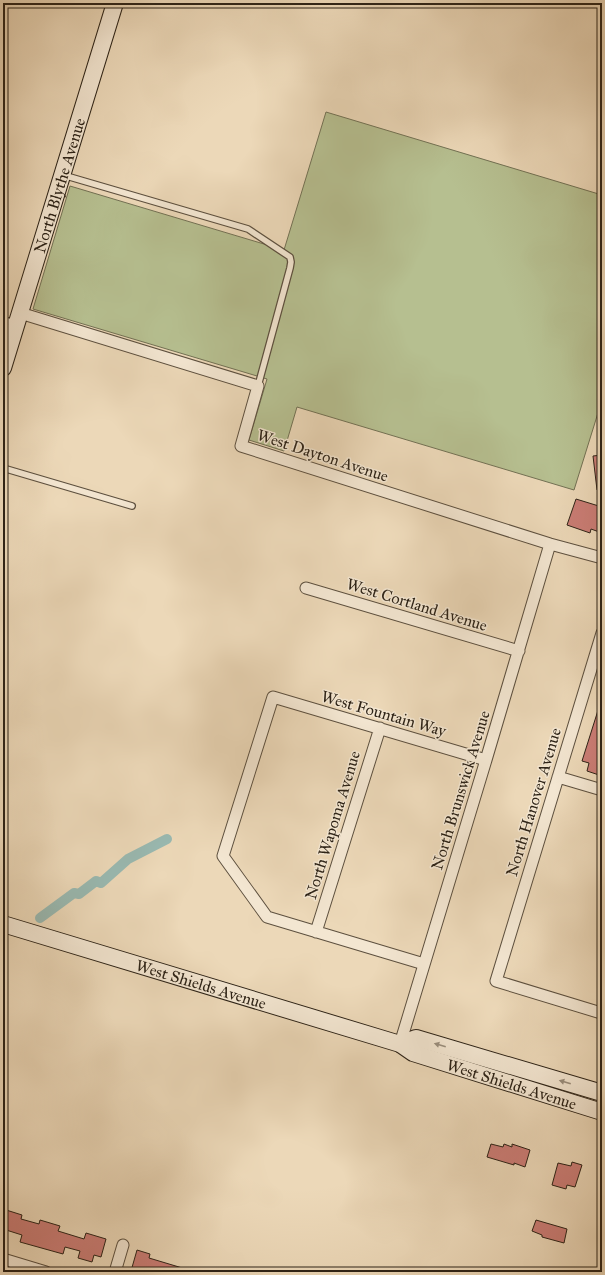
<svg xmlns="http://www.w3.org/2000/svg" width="605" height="1275" viewBox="0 0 605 1275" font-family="'IM FELL Great Primer',serif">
	<rect width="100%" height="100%" fill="#ecd8b8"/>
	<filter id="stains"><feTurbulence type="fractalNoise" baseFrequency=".005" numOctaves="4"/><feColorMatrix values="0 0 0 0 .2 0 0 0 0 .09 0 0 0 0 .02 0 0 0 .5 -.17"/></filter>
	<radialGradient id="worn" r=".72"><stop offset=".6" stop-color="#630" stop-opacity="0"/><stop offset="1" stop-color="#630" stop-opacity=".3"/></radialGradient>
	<path fill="#b6bf90" stroke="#727154" d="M 326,112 L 602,195 L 602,400 L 574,490 L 297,407 L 284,451 L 249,440 L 267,379 L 33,309 L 70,186 L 284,250 Z"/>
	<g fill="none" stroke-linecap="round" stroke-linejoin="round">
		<path stroke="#99b9b1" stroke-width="10" d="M 40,918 L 74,893 L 79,894 L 96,881 L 101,883 L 128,859 L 167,839"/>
	</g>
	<path fill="#cb7d76" stroke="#2d2317" d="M 602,455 L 602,490 L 597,490 L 593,456 Z
		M 576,499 L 602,507 L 602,533 L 591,529 L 590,533 L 567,525 Z
		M 600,704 L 602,705 L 602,776 L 587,771 L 589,763 L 582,761 Z
		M 491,1144 L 503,1147 L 504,1144 L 512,1147 L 512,1144 L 530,1150 L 525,1167 L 514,1163 L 514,1165 L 487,1157 Z
		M 572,1162 L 582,1165 L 575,1187 L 567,1185 L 566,1189 L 552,1185 L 558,1163 L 571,1166 Z
		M 3,1209 L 22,1215 L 21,1219 L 39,1224 L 40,1220 L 60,1226 L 58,1231 L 84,1239 L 86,1233 L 106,1239 L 101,1257 L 94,1255 L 92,1262 L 78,1258 L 80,1251 L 65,1247 L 63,1254 L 20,1242 L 22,1235 L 3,1229 Z
		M 536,1220 L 567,1229 L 564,1243 L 542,1237 L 542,1235 L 532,1231 Z
		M 137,1250 L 150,1254 L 149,1258 L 189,1270 L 189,1272 L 135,1272 L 131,1271 Z"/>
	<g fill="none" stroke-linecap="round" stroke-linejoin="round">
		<g stroke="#5d503f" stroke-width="8">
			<path id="lane" d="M 63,175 L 248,229 L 290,257 L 291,262 L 290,268 L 258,386
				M 3,320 L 16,323
				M 3,468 L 132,506"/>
		</g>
		<g stroke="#5d503f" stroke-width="13">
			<path id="street" d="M 20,313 L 258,386 L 241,446 L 550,544 L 602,558
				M 306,588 L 519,651
				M 602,633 L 496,981 L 601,1013 L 602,1011
				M 558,777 L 602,790
				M 316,932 L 380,728
				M 424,964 L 267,917 L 223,856 L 273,697 L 486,760
				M 400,1044 L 486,760 L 550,544
				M 3,1259 L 46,1272
				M 115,1272 L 123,1245"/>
		</g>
		<g stroke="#2d2317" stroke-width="18">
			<g id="secondary">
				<path id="s1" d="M 3,368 L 115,3"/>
				<path id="s2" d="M 3,924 L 400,1044 L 413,1053 L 602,1112"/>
				<path d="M 400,1044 L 416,1038 L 602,1093"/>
			</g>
		</g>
		<use href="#lane" stroke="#f3e6d1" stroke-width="5.5"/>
		<use href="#street" stroke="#f3e6d1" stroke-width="11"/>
		<use href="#secondary" stroke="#f3e6d1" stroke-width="16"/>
	</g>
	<defs><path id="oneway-solid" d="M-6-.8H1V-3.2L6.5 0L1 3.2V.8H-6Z"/></defs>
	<g fill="#9a8e7d">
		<use href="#oneway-solid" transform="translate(440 1045) rotate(-164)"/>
		<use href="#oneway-solid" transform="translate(565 1082) rotate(-164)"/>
	</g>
	<g text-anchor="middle" stroke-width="3" stroke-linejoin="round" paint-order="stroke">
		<g font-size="16" fill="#2d2317" stroke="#f3e6d1">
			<text dy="6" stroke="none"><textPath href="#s1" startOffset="191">North Blythe Avenue</textPath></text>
			<text transform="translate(323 455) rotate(18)" y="6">West Dayton Avenue</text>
			<text transform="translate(417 604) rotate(17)" y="6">West Cortland Avenue</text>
			<text transform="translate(384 713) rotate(16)" y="6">West Fountain Way</text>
			<text transform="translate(460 790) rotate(-73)" y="6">North Brunswick Avenue</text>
			<text transform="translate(533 802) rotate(-73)" y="6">North Hanover Avenue</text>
			<text transform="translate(332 825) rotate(-73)" y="6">North Wapoma Avenue</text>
			<text dy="6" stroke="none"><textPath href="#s2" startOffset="207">West Shields Avenue</textPath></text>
			<text dy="6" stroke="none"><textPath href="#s2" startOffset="534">West Shields Avenue</textPath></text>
		</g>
	</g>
	<rect width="605" height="1275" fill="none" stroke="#ecd8b8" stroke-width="16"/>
	<rect x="4" y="4" width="597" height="1267" fill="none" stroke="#2d2317" stroke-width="2"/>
	<rect x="8" y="8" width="589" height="1259" fill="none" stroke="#2d2317"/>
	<rect width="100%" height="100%" filter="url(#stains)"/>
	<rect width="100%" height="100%" fill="url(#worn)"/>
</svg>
